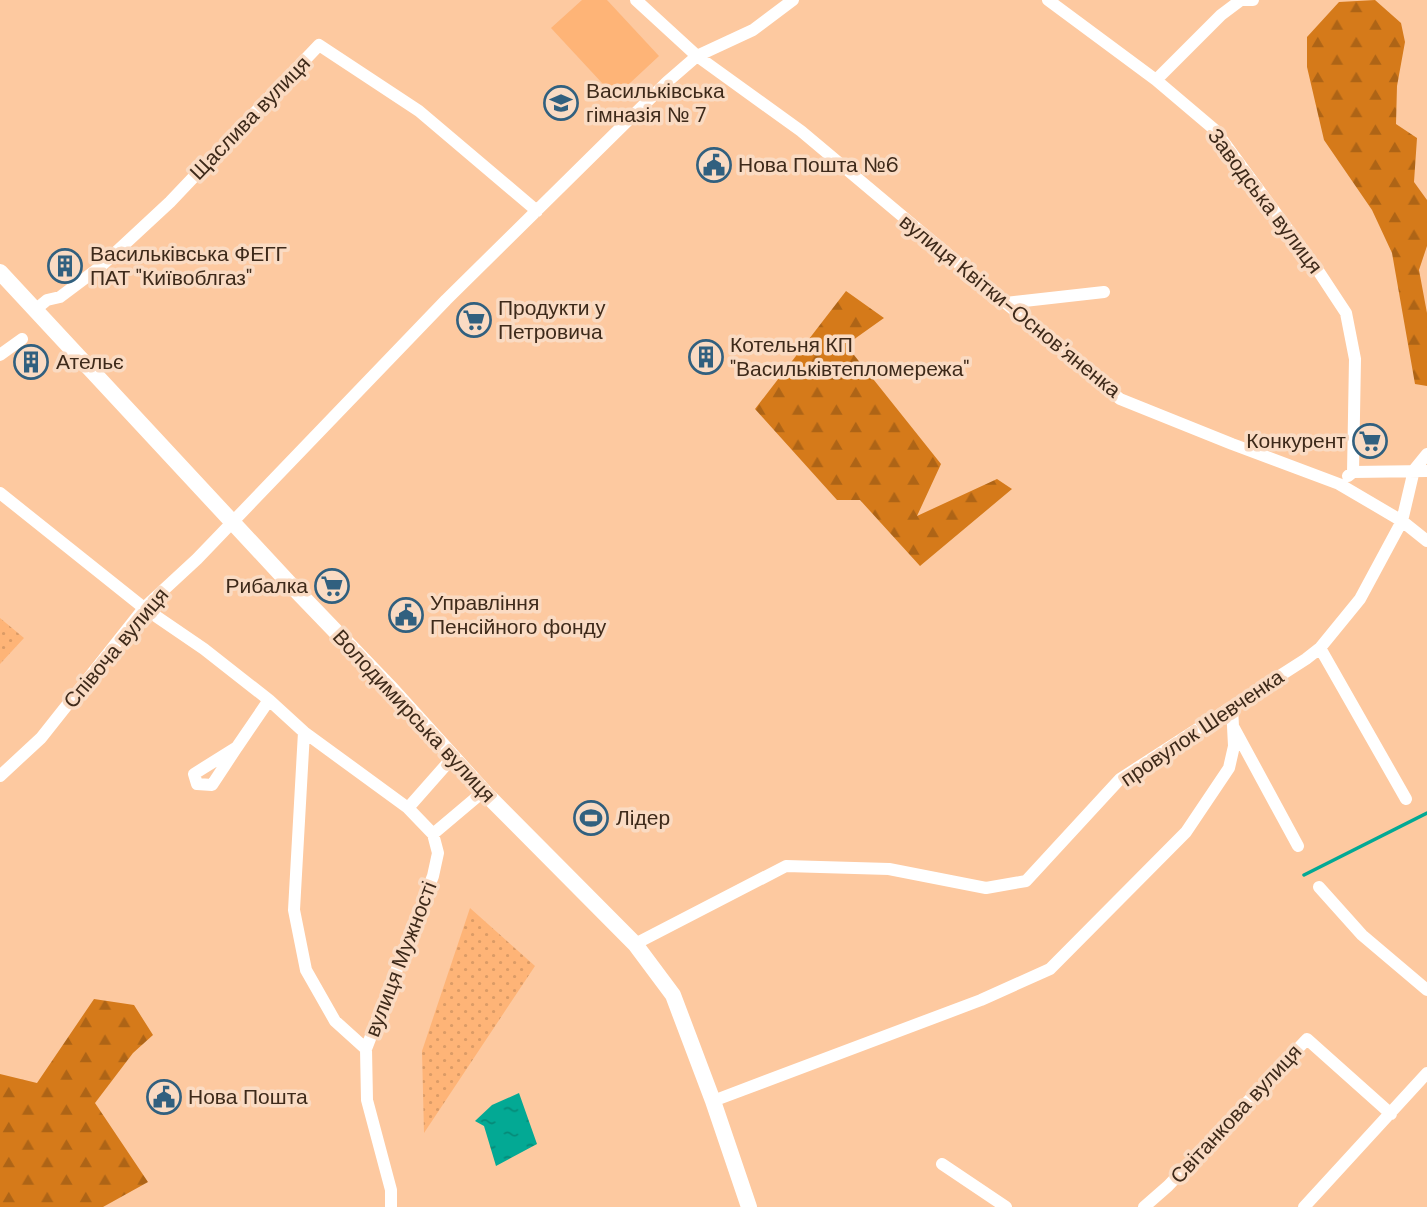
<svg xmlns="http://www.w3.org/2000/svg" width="1427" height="1207" viewBox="0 0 1427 1207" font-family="'DM Sans',sans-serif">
	<defs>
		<pattern id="forest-firs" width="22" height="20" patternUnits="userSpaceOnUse" patternTransform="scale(1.75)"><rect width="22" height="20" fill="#d57a1a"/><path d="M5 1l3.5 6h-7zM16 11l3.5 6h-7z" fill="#ae6416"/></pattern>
		<pattern id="park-dots" width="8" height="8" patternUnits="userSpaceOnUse" patternTransform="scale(1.75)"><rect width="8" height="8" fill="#feb477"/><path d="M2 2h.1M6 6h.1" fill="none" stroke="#db9b66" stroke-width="1.8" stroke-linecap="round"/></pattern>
		<pattern id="water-ripples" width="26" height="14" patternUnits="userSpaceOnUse" patternTransform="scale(1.75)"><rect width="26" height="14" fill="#03a994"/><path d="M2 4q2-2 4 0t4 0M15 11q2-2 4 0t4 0" fill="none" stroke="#068a78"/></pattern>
	</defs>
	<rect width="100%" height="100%" fill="#fdc9a0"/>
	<path fill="#feb477" d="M 582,0 L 607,0 L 659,56 L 615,97 L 551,28 Z"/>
	<path fill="url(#forest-firs)" d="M 1375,0 L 1401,23 L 1405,42 L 1397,86 L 1396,124 L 1417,138 L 1414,182 L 1427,200 L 1427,246 L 1419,270 L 1427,313 L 1427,386 L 1415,384 L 1392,253 L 1372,210 L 1324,140 L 1307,67 L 1307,37 L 1339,2 Z
		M 846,291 L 884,318 L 846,345 L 941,464 L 917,516 L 997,479 L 1012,489 L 920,566 L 860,500 L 837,500 L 755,409 Z
		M 94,999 L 134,1005 L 153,1035 L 133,1053 L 95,1103 L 148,1182 L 103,1207 L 0,1207 L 0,1074 L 37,1083 Z"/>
	<path fill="url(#park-dots)" d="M 0,618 L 24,638 L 0,664 Z
		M 470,908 L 535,966 L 424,1133 L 422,1051 Z"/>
	<path fill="url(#water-ripples)" d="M 519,1093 L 537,1144 L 496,1166 L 484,1126 L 475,1121 L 492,1105 Z"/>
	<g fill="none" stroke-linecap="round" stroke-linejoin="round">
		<path stroke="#03a994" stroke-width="3.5" d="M 1304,875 L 1427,813"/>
		<path stroke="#fff" stroke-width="12" d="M 636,0 L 697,56 L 801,131 L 1120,399 L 1232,444 L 1339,484 L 1402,521 L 1427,541
			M 1048,0 L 1156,80 L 1215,130 L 1319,272 L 1346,313 L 1355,359 L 1353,472
			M 1156,80 L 1221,15 L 1241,0 L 1253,0
			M 1006,303 L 1104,292
			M 35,310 L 47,300 L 60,297 L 100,267 L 170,202 L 319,45 L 419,111 L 537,211
			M 0,355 L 22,339
			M 1348,476 L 1353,472 L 1427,471
			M 0,493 L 144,608 L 204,649 L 269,700 L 304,732 L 408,808
			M 1320,648 L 1406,799
			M 1234,728 L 1298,846
			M 304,732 L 294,910 L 306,970 L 335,1021 L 366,1049
			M 237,747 L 212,785 L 197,784 L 194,774 L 237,747 L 269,700
			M 453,757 L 408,808 L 433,834 L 484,791
			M 0,776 L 41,738 L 144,608 L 197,559 L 446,300 L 667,82 L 697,56 L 753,30 L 793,0
			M 1319,887 L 1362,935 L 1427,990
			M 635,944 L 786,866 L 889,869 L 986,888 L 1026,881 L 1120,779 L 1306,659 L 1320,648 L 1360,599 L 1402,521 L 1414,470 L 1427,454
			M 713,1101 L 981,1000 L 1050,969 L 1186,832 L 1229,768 L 1234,746 L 1232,707
			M 942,1164 L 1006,1207
			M 391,1207 L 391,1190 L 367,1100 L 366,1049 L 433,876 L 438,853 L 433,834
			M 1144,1207 L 1168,1186 L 1307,1039 L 1391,1114
			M 1304,1207 L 1427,1073"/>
		<path stroke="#fff" stroke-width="16" d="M 0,272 L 289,583 L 392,690 L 488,796 L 635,944 L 673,995 L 713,1101 L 749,1207"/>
	</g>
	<defs>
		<g id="school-ring" transform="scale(1.75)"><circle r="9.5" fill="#fadbc3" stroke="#31607f" stroke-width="1.5"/><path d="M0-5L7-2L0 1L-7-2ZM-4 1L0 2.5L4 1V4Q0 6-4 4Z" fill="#31607f"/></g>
		<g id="civic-ring" transform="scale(1.75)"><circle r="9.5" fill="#fadbc3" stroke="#31607f" stroke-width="1.5"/><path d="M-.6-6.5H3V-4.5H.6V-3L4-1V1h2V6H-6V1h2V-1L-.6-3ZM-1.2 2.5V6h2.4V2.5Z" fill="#31607f"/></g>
		<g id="building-ring" transform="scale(1.75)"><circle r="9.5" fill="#fadbc3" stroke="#31607f" stroke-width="1.5"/><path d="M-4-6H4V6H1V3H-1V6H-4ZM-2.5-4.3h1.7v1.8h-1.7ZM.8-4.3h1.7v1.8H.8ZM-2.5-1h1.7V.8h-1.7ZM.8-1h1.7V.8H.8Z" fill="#31607f"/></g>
		<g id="supermarket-ring" transform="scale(1.75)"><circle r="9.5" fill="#fadbc3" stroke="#31607f" stroke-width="1.5"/><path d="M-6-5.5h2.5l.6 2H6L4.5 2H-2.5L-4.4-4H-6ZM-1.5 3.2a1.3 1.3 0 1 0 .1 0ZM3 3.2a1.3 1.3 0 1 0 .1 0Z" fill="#31607f"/></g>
		<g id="stadium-ring" transform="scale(1.75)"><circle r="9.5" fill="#fadbc3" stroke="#31607f" stroke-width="1.5"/><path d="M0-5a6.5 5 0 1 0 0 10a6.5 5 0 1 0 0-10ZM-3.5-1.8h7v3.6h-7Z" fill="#31607f"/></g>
	</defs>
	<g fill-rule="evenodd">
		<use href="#school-ring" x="561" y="103"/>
		<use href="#civic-ring" x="714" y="165"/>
		<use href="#building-ring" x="65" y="266"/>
		<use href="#supermarket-ring" x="474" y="320"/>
		<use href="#building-ring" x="706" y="357"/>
		<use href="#building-ring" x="31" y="362"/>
		<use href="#supermarket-ring" x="1370" y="441"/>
		<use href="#supermarket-ring" x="332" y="586"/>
		<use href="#civic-ring" x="406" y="615"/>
		<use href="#stadium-ring" x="591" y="818"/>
		<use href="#civic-ring" x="164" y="1097"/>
	</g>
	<g text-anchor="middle" stroke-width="7" stroke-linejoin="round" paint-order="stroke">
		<g font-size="21" fill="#3e2a1a" stroke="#fadbc3" text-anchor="start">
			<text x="586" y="98">Васильківська<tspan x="586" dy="24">гімназія № 7</tspan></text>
			<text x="738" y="172">Нова Пошта №6</text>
			<text x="90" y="261">Васильківська ФЕГГ<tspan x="90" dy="24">ПАТ "Київоблгаз"</tspan></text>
			<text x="498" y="315">Продукти у<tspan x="498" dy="24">Петровича</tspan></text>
			<text x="730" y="352">Котельня КП<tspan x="730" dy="24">"Васильківтепломережа"</tspan></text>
			<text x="56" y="369">Ательє</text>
			<text x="1346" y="448" text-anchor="end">Конкурент</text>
			<text x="308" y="593" text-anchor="end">Рибалка</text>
			<text x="430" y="610">Управління<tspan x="430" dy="24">Пенсійного фонду</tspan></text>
			<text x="616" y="825">Лідер</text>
			<text x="188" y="1104">Нова Пошта</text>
		</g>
		<g font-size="21" fill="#3e2a1a" stroke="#fadbc3">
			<text transform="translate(250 118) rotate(-46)" y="7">Щаслива вулиця</text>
			<text transform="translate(1265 201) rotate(53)" y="7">Заводська вулиця</text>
			<text transform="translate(1010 306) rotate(39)" y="7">вулиця Квітки-Основʼяненка</text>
			<text transform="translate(116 648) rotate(-50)" y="7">Співоча вулиця</text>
			<text transform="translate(414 716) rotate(47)" y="7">Володимирська вулиця</text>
			<text transform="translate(1202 728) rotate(-34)" y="7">провулок Шевченка</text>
			<text transform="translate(401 959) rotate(-69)" y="7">вулиця Мужності</text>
			<text transform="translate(1236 1114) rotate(-47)" y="7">Світанкова вулиця</text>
		</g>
	</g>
</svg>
